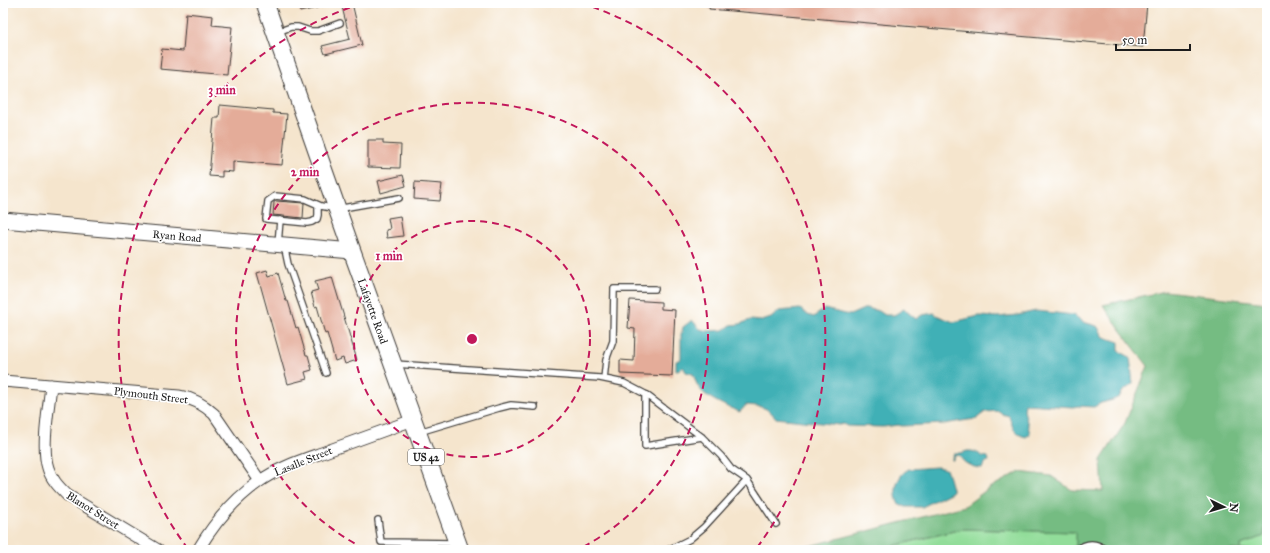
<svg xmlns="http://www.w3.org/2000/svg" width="1270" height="553" viewBox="0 0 1270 553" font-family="'IM FELL Great Primer',serif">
	<rect width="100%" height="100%" fill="#fff"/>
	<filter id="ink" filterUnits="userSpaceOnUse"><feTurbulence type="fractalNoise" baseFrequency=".025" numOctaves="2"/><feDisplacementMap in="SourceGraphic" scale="8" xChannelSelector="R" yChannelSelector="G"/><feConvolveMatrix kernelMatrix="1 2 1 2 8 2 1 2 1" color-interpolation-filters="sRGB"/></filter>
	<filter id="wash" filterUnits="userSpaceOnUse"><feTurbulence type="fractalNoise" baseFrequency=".012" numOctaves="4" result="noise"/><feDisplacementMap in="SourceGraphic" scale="16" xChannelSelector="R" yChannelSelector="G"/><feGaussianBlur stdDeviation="0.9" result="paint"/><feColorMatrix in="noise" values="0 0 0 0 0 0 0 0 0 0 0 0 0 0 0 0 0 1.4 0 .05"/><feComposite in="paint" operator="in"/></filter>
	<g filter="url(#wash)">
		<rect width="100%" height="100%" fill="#f5e5cd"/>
		<path fill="#92dd9a" stroke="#577c5b" d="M 1267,497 L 1267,550 L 1240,550 L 1241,545 L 1264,536 Z
			M 962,529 L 1077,532 L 1076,546 L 1071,548 L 1070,550 L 877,550 Z"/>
		<path fill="#75bc82" stroke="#486c4f" d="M 1165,291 L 1267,303 L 1267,497 L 1264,536 L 1241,545 L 1240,550 L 1076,550 L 1076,532 L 962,529 L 877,550 L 794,550 L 965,506 L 989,488 L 1019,472 L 1051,476 L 1072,490 L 1103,491 L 1101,460 L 1125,423 L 1148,366 L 1121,331 L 1103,305 Z"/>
		<path fill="#3fb0b6" stroke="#2e6669" d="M 866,308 L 879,311 L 885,315 L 894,315 L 904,309 L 916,319 L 922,315 L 934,313 C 940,318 946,318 953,322 L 979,316 L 997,317 L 1018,315 L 1036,311 L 1056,313 L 1074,315 L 1083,322 L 1097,326 L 1104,337 L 1119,342 L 1119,351 L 1130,357 L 1133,384 L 1123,391 L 1119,397 L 1113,400 L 1101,403 L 1094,407 L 1078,406 L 1073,407 L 1025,404 L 1024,410 L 1030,434 L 1026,437 C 1013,434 1013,427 1009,416 L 1002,414 L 999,411 L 985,412 L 976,419 L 968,420 L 944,424 L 902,426 L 898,425 L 883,427 L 847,426 L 843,424 L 839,425 L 776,418 C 767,406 759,406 746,405 L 740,412 C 728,407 707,399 699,388 C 696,384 695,378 693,374 L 686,372 L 683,367 L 676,371 L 676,361 L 680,360 L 681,358 L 681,335 L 682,333 L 683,327 L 692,320 L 700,329 L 709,331 L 724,330 L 731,325 L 740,324 L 750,320 L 762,321 L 771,318 L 779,311 L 800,309 L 808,315 L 814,317 L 824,309 L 850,315 Z
			M 967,451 C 979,450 979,457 988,457 L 989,461 L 986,462 L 982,468 C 974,468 963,464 960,456 L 957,455 L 955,456 L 952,461 L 952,458 L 954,453 L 961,453 Z
			M 937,467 L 946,469 L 947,471 L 952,489 L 952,492 L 922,507 L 906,507 L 898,503 C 893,491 897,475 909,469 Z"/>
		<g id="blocks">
			<path fill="#e4ac99" d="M 297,3 L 324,3 L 325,6 L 300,12 Z
				M 341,3 L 352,3 L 362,45 L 325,54 L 322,46 L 350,39 Z
				M 710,3 L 1147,3 L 1143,47 L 709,9 Z
				M 186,13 L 213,16 L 212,25 L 232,27 L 227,75 L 160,69 L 162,49 L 183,51 Z
				M 220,105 L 273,110 L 273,113 L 287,114 L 282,165 L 233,161 L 233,172 L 222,171 L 222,177 L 209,176 L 214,118 L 219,118 Z
				M 368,140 L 383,140 L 383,144 L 401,145 L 400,168 L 368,167 Z
				M 403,175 L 406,186 L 381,193 L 378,181 Z
				M 415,182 L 442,184 L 440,201 L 414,199 Z
				M 276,201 L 304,203 L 303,218 L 273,215 L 274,202 Z
				M 400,216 L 403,236 L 387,238 L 386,230 L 390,229 L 388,218 Z
				M 267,270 L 269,276 L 278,273 L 286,301 L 288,301 L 296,328 L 298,327 L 306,355 L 308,355 L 312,370 L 305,372 L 307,379 L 288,384 L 257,273 Z
				M 332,277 L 357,360 L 345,364 L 343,358 L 335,361 L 327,333 L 325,334 L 317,306 L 315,307 L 311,292 L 318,290 L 315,281 Z
				M 630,300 L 661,302 L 661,309 L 675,310 L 672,376 L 620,374 L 620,360 L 634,361 L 635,329 L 628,328 Z"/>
		</g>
	</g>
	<g filter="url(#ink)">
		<use href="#blocks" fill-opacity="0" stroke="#3d3a37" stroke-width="1"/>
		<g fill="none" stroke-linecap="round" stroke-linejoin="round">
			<g stroke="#3d3a37" stroke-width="8">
				<path id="lane" d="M 277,32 L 291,27 L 298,27 L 310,31 L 318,31 L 340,23
					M 318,205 L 318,215 L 317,219 L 312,222 L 307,223 L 266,219 L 268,201 L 275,196 L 305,199 L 321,206 L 337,209 L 399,198
					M 278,244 L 280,220
					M 284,245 L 288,264 L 326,373
					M 395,364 L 600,378 L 624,383 L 645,394 L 702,437 L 721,456 L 731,469 L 747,480 L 776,524
					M 604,379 L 606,360 L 613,341 L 614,289 L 655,289
					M 645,394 L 645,446 L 702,437
					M 419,432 L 499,408 L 511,405 L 535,407
					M 378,520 L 381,542 L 455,543
					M 668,550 L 690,539 L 704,527 L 747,480
					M 1077,550 C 1086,542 1097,542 1105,550"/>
			</g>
			<g stroke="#3d3a37" stroke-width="13">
				<path id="street" d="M 3,381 L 179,396 C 193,398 203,404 214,414 L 260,481
					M 51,385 C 49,407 41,447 48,468 C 51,479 59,487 67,495 L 158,550
					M 198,550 C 214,523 234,499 260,481 C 281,466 306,459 330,450 C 357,440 385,430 413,420"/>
			</g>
			<g stroke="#3d3a37" stroke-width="17">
				<path id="secondary" d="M 3,220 L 352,251"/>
			</g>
			<g stroke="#3d3a37" stroke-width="19">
				<path id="primary" d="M 265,3 L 352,251 L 460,550"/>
			</g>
			<use href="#lane" stroke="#fff" stroke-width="5.5"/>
			<use href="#street" stroke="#fff" stroke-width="11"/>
			<use href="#secondary" stroke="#fff" stroke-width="15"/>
			<use href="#primary" stroke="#fff" stroke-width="17"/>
		</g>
	</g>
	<g fill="none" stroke="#c2185b" stroke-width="2" stroke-dasharray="7 5">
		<circle cx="472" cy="339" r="118"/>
		<path d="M365 549A236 236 0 1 1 579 549"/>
		<path d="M188 549A353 353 0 0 1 363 3M581 3A353 353 0 0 1 756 549"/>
	</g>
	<g text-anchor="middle" stroke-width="3.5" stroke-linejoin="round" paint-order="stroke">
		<rect fill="#fff" stroke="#606060" stroke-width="1" x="408" y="449" width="36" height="16" rx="3"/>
		<g font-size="10" font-weight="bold" fill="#1c1c1c">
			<text x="426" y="461">US 42</text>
		</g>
		<g font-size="11" fill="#1c1c1c" stroke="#fff">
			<text transform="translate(177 236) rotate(5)" y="4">Ryan Road</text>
			<text transform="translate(373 311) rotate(70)" y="4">Lafayette Road</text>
			<text transform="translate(151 395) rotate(7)" y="4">Plymouth Street</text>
			<text transform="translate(303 461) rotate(-22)" y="4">Lasalle Street</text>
			<text transform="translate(93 510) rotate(32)" y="4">Blanot Street</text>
		</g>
	</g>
	<circle cx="472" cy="339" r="6" fill="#c2185b" stroke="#fff" stroke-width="2"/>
	<g font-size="12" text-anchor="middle" font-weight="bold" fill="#c2185b" stroke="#fff" stroke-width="3.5" stroke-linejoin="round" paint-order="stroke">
		<text x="222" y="94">3 min</text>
		<text x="305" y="176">2 min</text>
		<text x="389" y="260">1 min</text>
	</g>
	<rect width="1270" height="553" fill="none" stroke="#fff" stroke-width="16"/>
	<g transform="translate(1224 507) rotate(95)" stroke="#ffffff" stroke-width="3" paint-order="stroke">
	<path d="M0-3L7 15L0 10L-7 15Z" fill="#1c1c1c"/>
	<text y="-6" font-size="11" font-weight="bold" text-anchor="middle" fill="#1c1c1c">N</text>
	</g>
	<path d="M1116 44v6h74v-6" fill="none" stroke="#1c1c1c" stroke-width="2"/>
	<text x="1122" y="44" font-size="12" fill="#1c1c1c" stroke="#ffffff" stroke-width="3" paint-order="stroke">50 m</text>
</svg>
